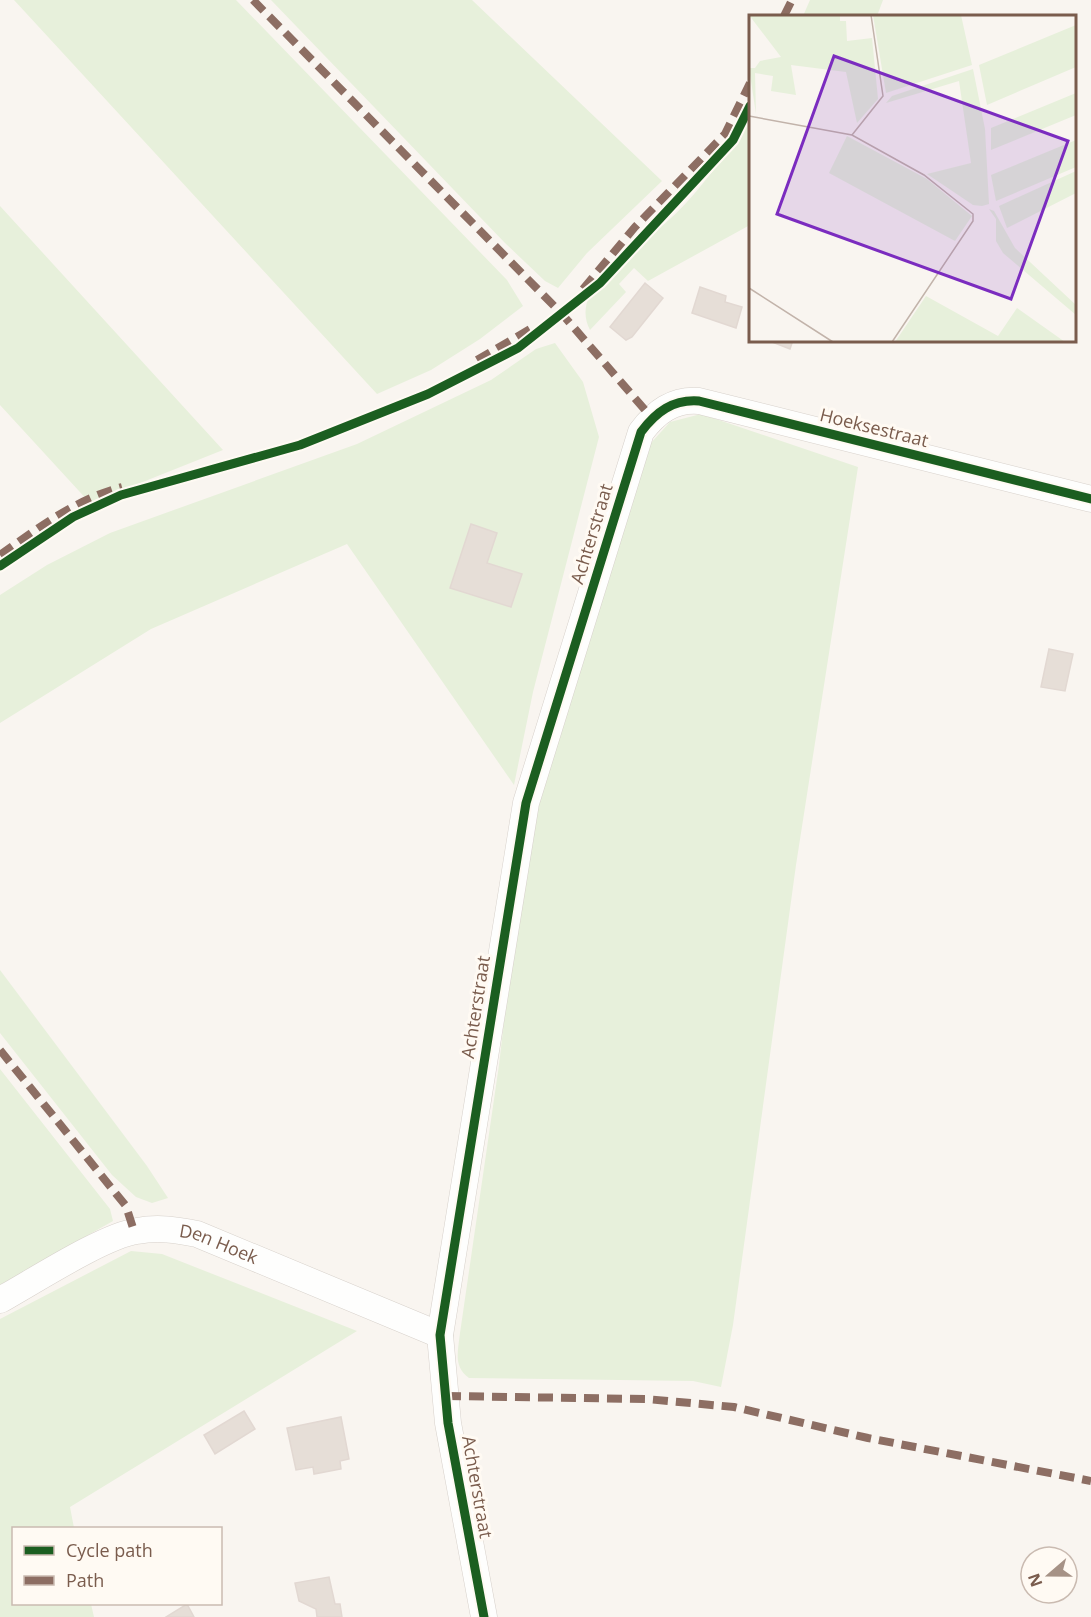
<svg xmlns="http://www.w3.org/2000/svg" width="1091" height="1617" viewBox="0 0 1091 1617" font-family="'Open Sans',sans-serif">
	<rect width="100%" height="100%" fill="#f9f5f0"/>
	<path fill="#e7f0db" d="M 14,0 L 236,0 L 507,280 L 523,306 L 480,339 L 431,370 L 377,394 Z
		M 271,0 L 472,0 L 662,181 L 587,253 L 558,288 L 545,281 L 505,243 Z
		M 810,0 L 883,0 L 877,16 L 803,16 Z
		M 750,116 L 750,225 L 648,281 L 634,268 L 619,284 L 626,292 L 590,330 C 584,319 584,306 590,295 C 608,262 644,243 671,218 C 697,195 732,147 750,116 Z
		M 0,206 L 223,450 L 90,503 L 0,405 Z
		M 555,343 L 583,382 L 599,437 L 533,692 L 514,785 L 347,544 L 151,629 L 0,723 L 0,595 L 47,565 L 110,533 L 357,444 L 491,380 L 536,349 Z
		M 701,414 L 858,467 L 796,865 L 733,1325 L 721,1387 L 693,1381 L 469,1378 C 453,1366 458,1352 460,1333 L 499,1065 L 512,952 L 541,777 L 650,444 L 670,422 Z
		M 0,970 L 147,1166 L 168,1198 L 152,1203 L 136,1197 L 112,1175 L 0,1033 Z
		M 0,1069 L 110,1209 L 113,1221 L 0,1285 Z
		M 131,1251 L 162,1254 L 357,1331 L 70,1507 L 74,1528 L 14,1528 L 14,1604 L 91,1604 L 94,1617 L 0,1617 L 0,1319 Z"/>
	<path fill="#e6ded7" stroke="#e2d8d2" stroke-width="1.5" d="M 645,283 L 663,298 L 632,337 L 626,340 L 610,327 Z
		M 700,287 L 726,296 L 725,302 L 742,307 L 736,328 L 692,313 Z
		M 767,340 L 793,340 L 790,349 Z
		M 471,524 L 497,533 L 487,563 L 522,574 L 511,607 L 450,588 Z
		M 1049,649 L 1073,654 L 1065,691 L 1041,687 Z
		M 244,1411 L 255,1429 L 215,1454 L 204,1435 Z
		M 341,1417 L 349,1459 L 340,1461 L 341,1469 L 314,1474 L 313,1467 L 296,1470 L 287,1428 Z
		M 329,1577 L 335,1604 L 340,1604 L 342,1617 L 317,1617 L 316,1609 L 299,1601 L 295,1583 Z
		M 187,1604 L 194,1617 L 166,1617 Z"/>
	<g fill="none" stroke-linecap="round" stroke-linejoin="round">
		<g stroke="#d7d1cb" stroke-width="27">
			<g id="street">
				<path id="s1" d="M 0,1300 C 33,1282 103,1236 137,1231 C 158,1227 177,1230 197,1234 L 440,1335"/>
				<path d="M 484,1617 L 448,1423 L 440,1335 L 526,803 L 641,432 C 656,412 673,399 699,401 L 1091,499"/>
			</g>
		</g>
		<use href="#street" stroke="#fefefd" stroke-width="26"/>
		<path stroke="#8d6e63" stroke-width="8" stroke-dasharray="15 8" stroke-linecap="butt" d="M 253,0 L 562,314 L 652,418
			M 784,16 L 792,0
			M 583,289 L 635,227 L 725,134 L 750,83
			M 477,360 L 532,328
			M 0,555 C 38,528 76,499 122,487
			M 0,1050 L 126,1206 L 134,1231
			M 446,1396 L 646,1399 L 734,1407 L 868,1438 L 1091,1481"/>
		<g stroke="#fffaf3" stroke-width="13">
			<path id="cycleway" d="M 0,566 L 73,517 L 121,495 L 300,445 L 428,394 L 518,348 L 600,283 L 733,140 L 750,106
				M 484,1617 L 448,1423 L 440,1335 L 526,803 L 641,432 C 656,412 673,399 699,401 L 1091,499"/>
		</g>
		<use href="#cycleway" stroke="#1b5e20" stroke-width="9"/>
	</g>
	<g text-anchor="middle" stroke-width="6" stroke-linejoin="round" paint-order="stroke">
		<g font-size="18" fill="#7a5c4d" stroke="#fffaf3">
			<text transform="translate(874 428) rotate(14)" y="6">Hoeksestraat</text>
			<text transform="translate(592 534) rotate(-73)" y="6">Achterstraat</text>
			<text transform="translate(476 1007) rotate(-81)" y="6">Achterstraat</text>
			<text dy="6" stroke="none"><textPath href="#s1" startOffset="238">Den Hoek</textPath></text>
			<text transform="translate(477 1487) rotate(80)" y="6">Achterstraat</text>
		</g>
	</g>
	<g transform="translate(749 15)">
		<rect width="327" height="327" fill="#f9f5f0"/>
		<path d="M 0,0 L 91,0 L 91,6 L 97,6 L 98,26 L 123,23 L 129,84 L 108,108 L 97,57 L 42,50 L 47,80 L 22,76 L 24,61 L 6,58 L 7,99 L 0,53 L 6,53 L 11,46 L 32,42 ZM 124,0 L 212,0 L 223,50 L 137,78 ZM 327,10 L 327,52 L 238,90 L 230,50 ZM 224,54 L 236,114 L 240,189 L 233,191 L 224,190 L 178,159 L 222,148 L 210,66 L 137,88 L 143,81 ZM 327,78 L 327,100 L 242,135 L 242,113 ZM 98,121 L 178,164 L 223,201 L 206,226 L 80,158 ZM 327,125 L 327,152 L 247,186 L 242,160 ZM 327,156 L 327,178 L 258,213 L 250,191 ZM 240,194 L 245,196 L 266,233 L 327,290 L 327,300 L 254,238 L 247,226 L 247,204 ZM 177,281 L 249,321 L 268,293 L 316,327 L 146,327 Z" fill="#e7f0db"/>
		<path fill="none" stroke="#c2b3aa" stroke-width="1.5" d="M 0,101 L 103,120 L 175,160 L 224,199 L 224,206 L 143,327M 103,120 L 134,81 L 122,0M 0,273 L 84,327"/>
		<path fill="#7b2cbf" fill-opacity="0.15" stroke="#7b2cbf" stroke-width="3" d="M 85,41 L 319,126 L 262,284 L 28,199 Z"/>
		<rect width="327" height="327" fill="none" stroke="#7a5c4d" stroke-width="3"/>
	</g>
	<rect x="12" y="1527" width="210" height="78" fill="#fffaf3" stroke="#cabbb1" stroke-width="1.5"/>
	<rect x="24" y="1546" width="30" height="9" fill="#1b5e20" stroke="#cabbb1" stroke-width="1.5"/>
	<text x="66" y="1557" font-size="18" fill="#7a5c4d">Cycle path</text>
	<rect x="24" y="1576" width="30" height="9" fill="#8d6e63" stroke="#cabbb1" stroke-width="1.5"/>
	<text x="66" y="1587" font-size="18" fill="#7a5c4d">Path</text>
	<g transform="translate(1049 1575) rotate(250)"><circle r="28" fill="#fffaf3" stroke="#cabbb1" stroke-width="1.5"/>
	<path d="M0-4.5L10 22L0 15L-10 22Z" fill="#a69286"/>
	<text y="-9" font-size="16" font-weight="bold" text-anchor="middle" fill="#7a5c4d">N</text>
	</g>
</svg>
